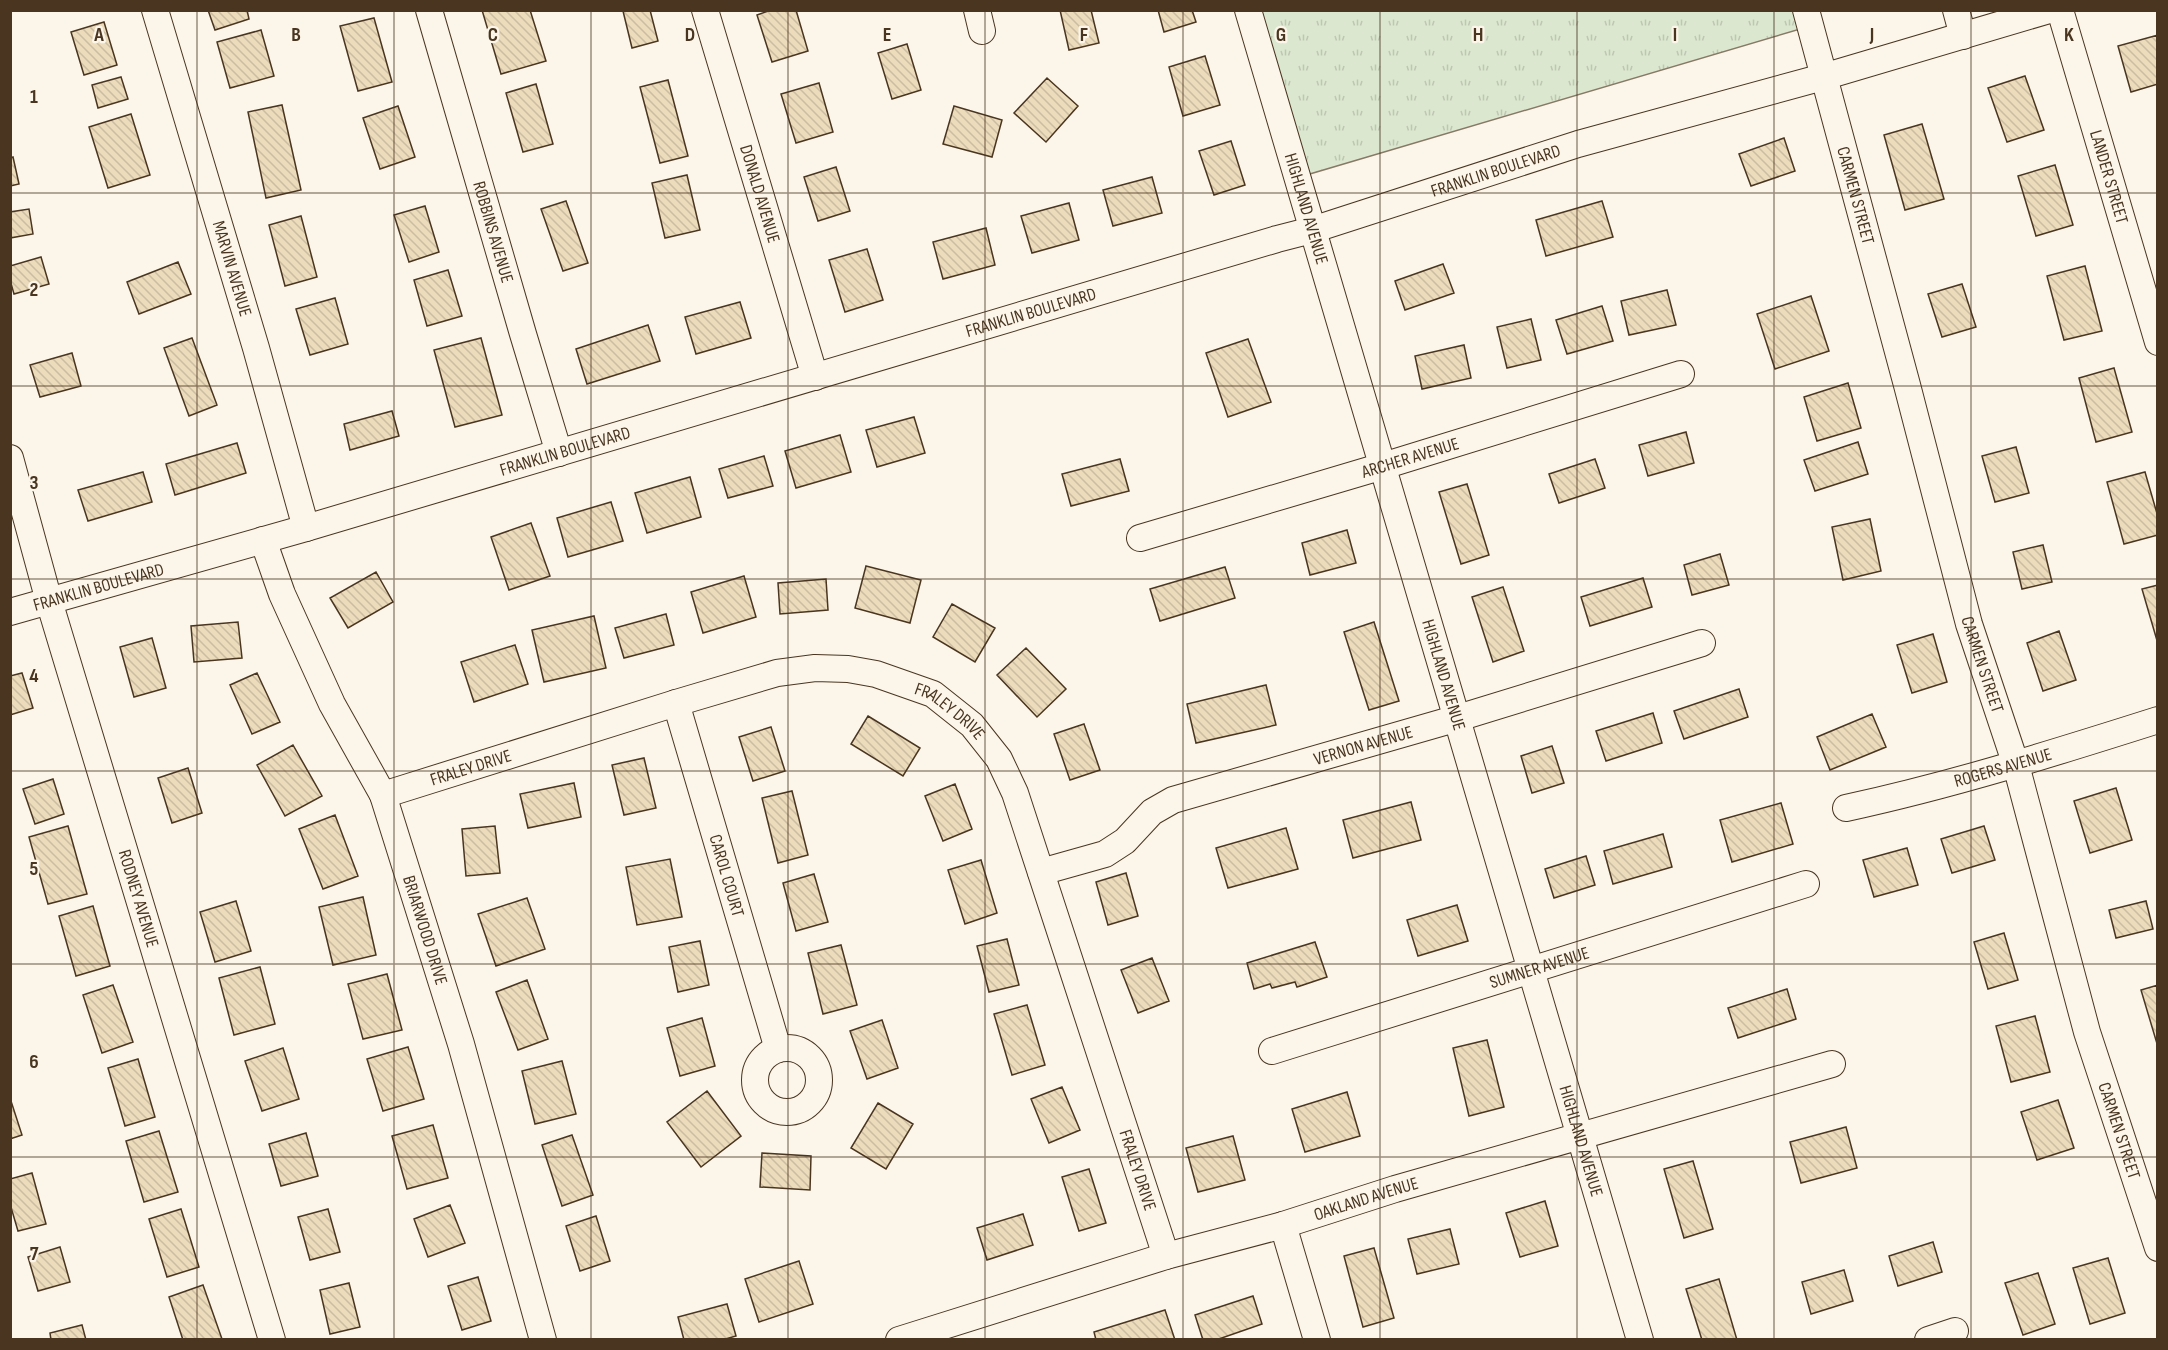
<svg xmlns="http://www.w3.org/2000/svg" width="2168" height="1350" viewBox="0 0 2168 1350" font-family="'Sofia Sans Condensed',sans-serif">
	<defs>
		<pattern id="park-tufts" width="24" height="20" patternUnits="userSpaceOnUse" patternTransform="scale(1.5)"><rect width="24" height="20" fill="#dce7d0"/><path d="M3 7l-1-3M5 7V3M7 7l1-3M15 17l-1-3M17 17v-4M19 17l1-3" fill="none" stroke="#bec7b2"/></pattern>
		<pattern id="building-back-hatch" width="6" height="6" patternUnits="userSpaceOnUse" patternTransform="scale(1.5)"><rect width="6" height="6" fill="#ecdcbc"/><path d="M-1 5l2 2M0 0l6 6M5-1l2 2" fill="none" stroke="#ccbda1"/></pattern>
	</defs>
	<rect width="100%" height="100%" fill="#fbf6e9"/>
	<path fill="url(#park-tufts)" stroke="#887966" stroke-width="1.5" d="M 1802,10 L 1807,27 L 1303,176 L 1254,11 Z"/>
	<path fill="url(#building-back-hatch)" stroke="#4a3520" stroke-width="1.5" d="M 208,10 L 247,10 L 249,19 L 215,30 Z
		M 482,10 L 530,10 L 546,61 L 501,74 Z
		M 627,10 L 650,10 L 658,41 L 632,48 L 623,11 Z
		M 771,10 L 796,10 L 808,51 L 772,62 L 757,15 Z
		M 1060,10 L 1091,10 L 1099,43 L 1069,50 Z
		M 1158,10 L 1192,10 L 1196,22 L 1164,32 Z
		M 374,18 L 392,82 L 358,91 L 340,26 Z
		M 104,22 L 117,65 L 84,75 L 71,32 Z
		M 261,30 L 274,76 L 230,88 L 217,42 Z
		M 2158,35 L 2158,84 L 2131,92 L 2118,46 Z
		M 907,44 L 921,90 L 892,99 L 878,53 Z
		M 1205,56 L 1220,105 L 1183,116 L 1169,67 Z
		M 2025,76 L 2044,130 L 2007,142 L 1988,88 Z
		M 121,77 L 128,99 L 98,108 L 92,85 Z
		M 1047,78 L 1078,106 L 1046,142 L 1014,113 Z
		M 668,80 L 688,156 L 660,163 L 640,87 Z
		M 819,83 L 833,132 L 796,143 L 781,94 Z
		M 536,84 L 553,144 L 523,152 L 506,93 Z
		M 282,105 L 301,190 L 266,198 L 248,112 Z
		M 398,106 L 415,157 L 380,169 L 363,118 Z
		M 954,106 L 1002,120 L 992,157 L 943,144 Z
		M 131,114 L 150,175 L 108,188 L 89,127 Z
		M 1922,124 L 1944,199 L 1905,210 L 1884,135 Z
		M 1784,138 L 1795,171 L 1751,186 L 1739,154 Z
		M 1231,141 L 1245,185 L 1214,195 L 1199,151 Z
		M 13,157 L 19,184 L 10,186 L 10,158 Z
		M 2055,165 L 2073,225 L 2036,236 L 2018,176 Z
		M 836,167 L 850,211 L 818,221 L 804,177 Z
		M 687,175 L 700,230 L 665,238 L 652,183 Z
		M 1152,177 L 1162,213 L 1113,226 L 1103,190 Z
		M 566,201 L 588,263 L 563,271 L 541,209 Z
		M 1602,201 L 1613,237 L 1546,256 L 1536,220 Z
		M 1069,203 L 1079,240 L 1032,253 L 1021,216 Z
		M 425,206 L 439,252 L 409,262 L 394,215 Z
		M 29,209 L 33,234 L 10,238 L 10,212 Z
		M 301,216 L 317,277 L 285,286 L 269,225 Z
		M 986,228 L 995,265 L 943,279 L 933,242 Z
		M 867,249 L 883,300 L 845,312 L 829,260 Z
		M 41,257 L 49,284 L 14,294 L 10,280 L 10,266 Z
		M 178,262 L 191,294 L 139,314 L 127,282 Z
		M 1443,264 L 1454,293 L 1405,310 L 1395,281 Z
		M 2085,266 L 2102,331 L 2064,340 L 2047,276 Z
		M 448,270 L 462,316 L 427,326 L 414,280 Z
		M 1962,284 L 1976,327 L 1942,337 L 1928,294 Z
		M 1667,290 L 1676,325 L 1629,335 L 1621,301 Z
		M 1811,296 L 1829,351 L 1775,369 L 1757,314 Z
		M 335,298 L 348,344 L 310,355 L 296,309 Z
		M 740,302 L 751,338 L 696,354 L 685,317 Z
		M 1602,306 L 1613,341 L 1567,354 L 1556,320 Z
		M 1531,319 L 1541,360 L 1507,368 L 1497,327 Z
		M 648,325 L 660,361 L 587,384 L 576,349 Z
		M 192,338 L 217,405 L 189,416 L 164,348 Z
		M 481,338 L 502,415 L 455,427 L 434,350 Z
		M 1248,339 L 1271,402 L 1228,417 L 1206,353 Z
		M 1464,345 L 1471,378 L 1422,389 L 1415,356 Z
		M 72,353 L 81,386 L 40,397 L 30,365 Z
		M 2114,368 L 2132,432 L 2096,442 L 2079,378 Z
		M 1848,383 L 1861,428 L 1817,441 L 1804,397 Z
		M 392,411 L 399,436 L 350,450 L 344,424 Z
		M 914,417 L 925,453 L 877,467 L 866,430 Z
		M 1686,432 L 1694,463 L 1648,476 L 1639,445 Z
		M 840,435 L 851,472 L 796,488 L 785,451 Z
		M 1858,442 L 1868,474 L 1815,491 L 1804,460 Z
		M 237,443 L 246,473 L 175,495 L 166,464 Z
		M 2016,447 L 2029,493 L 1995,502 L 1982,456 Z
		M 764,456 L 773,486 L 728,498 L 719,469 Z
		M 1120,459 L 1129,491 L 1071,506 L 1062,474 Z
		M 1595,459 L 1605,488 L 1559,503 L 1549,474 Z
		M 143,472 L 152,502 L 88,521 L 78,490 Z
		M 2145,472 L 2158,517 L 2158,535 L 2124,544 L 2107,482 Z
		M 690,477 L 701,517 L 647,533 L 635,493 Z
		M 1467,484 L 1489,555 L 1461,564 L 1439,492 Z
		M 611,502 L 623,541 L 568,557 L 557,518 Z
		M 1870,519 L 1881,571 L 1843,580 L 1832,527 Z
		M 531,523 L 550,576 L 509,590 L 491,537 Z
		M 1347,530 L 1356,563 L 1310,575 L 1302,543 Z
		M 2043,545 L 2052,582 L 2022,589 L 2013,552 Z
		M 1720,554 L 1729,585 L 1692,595 L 1684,565 Z
		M 866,566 L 921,580 L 910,623 L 855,608 Z
		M 1225,567 L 1235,598 L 1160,621 L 1150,589 Z
		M 376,572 L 393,602 L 348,628 L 330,598 Z
		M 744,576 L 756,617 L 703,633 L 691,592 Z
		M 1643,578 L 1652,607 L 1590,626 L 1581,597 Z
		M 826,579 L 828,610 L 780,614 L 778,583 Z
		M 2158,585 L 2158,644 L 2142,589 Z
		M 1503,587 L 1524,651 L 1493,662 L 1472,597 Z
		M 952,604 L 995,628 L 975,662 L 933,637 Z
		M 666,614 L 674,645 L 624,658 L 615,628 Z
		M 594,616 L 606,668 L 544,682 L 532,630 Z
		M 238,622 L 242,658 L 194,662 L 191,626 Z
		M 1374,622 L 1399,701 L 1369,710 L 1344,632 Z
		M 2059,631 L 2076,680 L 2043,691 L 2027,643 Z
		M 1933,634 L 1947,682 L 1912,693 L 1897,645 Z
		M 152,638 L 166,688 L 134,697 L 120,647 Z
		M 515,645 L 528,684 L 474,702 L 461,662 Z
		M 1026,648 L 1066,689 L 1037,717 L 997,675 Z
		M 22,673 L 33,708 L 10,715 L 10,676 Z
		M 257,673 L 280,722 L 252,734 L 230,685 Z
		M 1266,685 L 1276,725 L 1196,743 L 1187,704 Z
		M 1739,689 L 1748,717 L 1684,739 L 1674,711 Z
		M 1653,713 L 1662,743 L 1606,761 L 1596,731 Z
		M 1872,714 L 1886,747 L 1830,770 L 1817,737 Z
		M 868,716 L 920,748 L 903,776 L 851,744 Z
		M 1084,724 L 1100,770 L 1070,780 L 1054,734 Z
		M 771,727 L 785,771 L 753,781 L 739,737 Z
		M 293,745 L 322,796 L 285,816 L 257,765 Z
		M 1552,746 L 1564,783 L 1532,793 L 1521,756 Z
		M 644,758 L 656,808 L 624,815 L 612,765 Z
		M 188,768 L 202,813 L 172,823 L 158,778 Z
		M 53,779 L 64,814 L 35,824 L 23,789 Z
		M 574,783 L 581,817 L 528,828 L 520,794 Z
		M 955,784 L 972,829 L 943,841 L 925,796 Z
		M 2116,788 L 2132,840 L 2090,853 L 2074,801 Z
		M 792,791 L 808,855 L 778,863 L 762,798 Z
		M 1411,802 L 1421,840 L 1353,858 L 1343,820 Z
		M 1781,803 L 1793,844 L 1732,862 L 1720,820 Z
		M 335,815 L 358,876 L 323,889 L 299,829 Z
		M 68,826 L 87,894 L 48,904 L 29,837 Z
		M 495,826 L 500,873 L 466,876 L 462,829 Z
		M 1984,826 L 1995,860 L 1952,873 L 1941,839 Z
		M 1286,828 L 1298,869 L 1228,888 L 1216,848 Z
		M 1663,834 L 1672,867 L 1613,884 L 1604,851 Z
		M 1907,848 L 1918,885 L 1874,897 L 1863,860 Z
		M 1586,856 L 1595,885 L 1554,898 L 1545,869 Z
		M 670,859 L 682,917 L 637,925 L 626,867 Z
		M 981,860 L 997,913 L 965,924 L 948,870 Z
		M 1126,873 L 1138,916 L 1108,925 L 1096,882 Z
		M 814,874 L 828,922 L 796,931 L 783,883 Z
		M 363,897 L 376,955 L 333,965 L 319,907 Z
		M 527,898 L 545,949 L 496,966 L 478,914 Z
		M 236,901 L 251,951 L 215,962 L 200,912 Z
		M 2146,901 L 2153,929 L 2116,938 L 2109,910 Z
		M 1457,905 L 1468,941 L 1418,956 L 1407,920 Z
		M 93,906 L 110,966 L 76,976 L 59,916 Z
		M 2004,933 L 2018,980 L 1988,989 L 1974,942 Z
		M 1007,939 L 1019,985 L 989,992 L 977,946 Z
		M 700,941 L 709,985 L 678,992 L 669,947 Z
		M 1315,942 L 1327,977 L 1297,987 L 1295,982 L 1272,988 L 1270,984 L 1254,989 L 1247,963 Z
		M 841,945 L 857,1005 L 823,1014 L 808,953 Z
		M 1152,958 L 1169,1001 L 1138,1013 L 1121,970 Z
		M 260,967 L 275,1024 L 234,1035 L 219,978 Z
		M 387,974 L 402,1030 L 363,1039 L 348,984 Z
		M 527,980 L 548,1039 L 518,1050 L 496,992 Z
		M 113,985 L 133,1042 L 102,1053 L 83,995 Z
		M 2158,985 L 2158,1047 L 2141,990 Z
		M 1787,989 L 1796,1019 L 1738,1038 L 1728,1008 Z
		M 1027,1005 L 1045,1065 L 1012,1075 L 994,1014 Z
		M 2035,1016 L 2050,1072 L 2011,1082 L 1996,1026 Z
		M 702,1018 L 715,1066 L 680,1076 L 667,1028 Z
		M 882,1020 L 898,1068 L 867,1079 L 850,1031 Z
		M 1487,1040 L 1504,1107 L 1469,1116 L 1453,1048 Z
		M 408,1047 L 424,1099 L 383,1111 L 367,1059 Z
		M 283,1048 L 299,1099 L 262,1111 L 245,1061 Z
		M 138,1059 L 155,1117 L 125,1126 L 108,1068 Z
		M 562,1061 L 576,1114 L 535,1124 L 522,1071 Z
		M 1062,1087 L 1080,1130 L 1049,1143 L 1031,1099 Z
		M 707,1091 L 741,1136 L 701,1167 L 667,1122 Z
		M 1347,1092 L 1360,1136 L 1305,1152 L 1292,1109 Z
		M 10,1098 L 22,1135 L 10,1139 Z
		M 2058,1100 L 2074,1148 L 2037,1160 L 2021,1112 Z
		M 878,1103 L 913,1124 L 886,1169 L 851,1148 Z
		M 433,1125 L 448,1178 L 407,1189 L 392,1136 Z
		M 1846,1127 L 1857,1168 L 1801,1183 L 1790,1142 Z
		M 159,1131 L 178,1192 L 144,1202 L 126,1141 Z
		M 306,1133 L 318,1176 L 281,1186 L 269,1144 Z
		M 572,1135 L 593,1195 L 562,1206 L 542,1145 Z
		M 1233,1136 L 1245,1180 L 1198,1192 L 1186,1148 Z
		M 762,1153 L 811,1156 L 810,1190 L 760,1187 Z
		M 1693,1161 L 1713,1229 L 1684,1238 L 1664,1169 Z
		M 1089,1169 L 1106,1223 L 1079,1231 L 1062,1177 Z
		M 32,1173 L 46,1224 L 18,1231 L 10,1204 L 10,1179 Z
		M 1545,1201 L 1558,1246 L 1520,1257 L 1506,1213 Z
		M 450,1205 L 465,1243 L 428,1257 L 414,1219 Z
		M 181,1209 L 199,1267 L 167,1277 L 149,1219 Z
		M 328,1209 L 340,1252 L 310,1260 L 298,1217 Z
		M 1023,1214 L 1033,1245 L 987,1260 L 977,1228 Z
		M 596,1216 L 610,1261 L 580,1271 L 566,1226 Z
		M 1450,1229 L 1459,1264 L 1417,1274 L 1408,1239 Z
		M 1933,1242 L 1942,1272 L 1898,1286 L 1889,1256 Z
		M 60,1247 L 70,1282 L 38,1291 L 28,1257 Z
		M 1374,1248 L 1394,1318 L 1363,1327 L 1344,1256 Z
		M 2108,1258 L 2125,1313 L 2090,1324 L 2073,1268 Z
		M 799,1261 L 813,1304 L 759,1322 L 745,1279 Z
		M 1844,1270 L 1853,1301 L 1811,1314 L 1802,1282 Z
		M 2038,1273 L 2055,1324 L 2023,1335 L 2005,1283 Z
		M 478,1277 L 491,1321 L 462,1330 L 448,1286 Z
		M 1719,1279 L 1737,1340 L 1702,1340 L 1686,1289 Z
		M 349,1283 L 360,1327 L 330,1334 L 320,1290 Z
		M 203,1285 L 222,1339 L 183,1340 L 169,1297 Z
		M 1253,1296 L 1262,1324 L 1216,1340 L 1203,1340 L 1195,1315 Z
		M 727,1304 L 736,1336 L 722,1340 L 684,1340 L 678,1317 Z
		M 1165,1310 L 1175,1340 L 1096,1340 L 1094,1332 Z
		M 82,1325 L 86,1340 L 51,1340 L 50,1333 Z"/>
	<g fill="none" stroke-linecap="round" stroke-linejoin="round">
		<g stroke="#4a3520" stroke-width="28">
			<g id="minor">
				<path id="s1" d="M 155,10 L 256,348 L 306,528"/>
				<path id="s2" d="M 429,10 L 523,334 L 559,453"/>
				<path id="s3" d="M 705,10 L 815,377"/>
				<path d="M 977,10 L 982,31"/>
				<path id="s4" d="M 1248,10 L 1640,1340"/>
				<path id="s5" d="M 1806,10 L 1907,385 L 1969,624 L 2016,765 L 2087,1032 L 2158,1248"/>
				<path d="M 1956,10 L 1963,36"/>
				<path id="s6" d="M 2060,10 L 2158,342"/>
				<path id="s7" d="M 10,458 L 49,601 L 272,1340"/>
				<path id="s8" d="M 1140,538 L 1383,466 L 1681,374"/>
				<path id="s9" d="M 263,540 L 282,594 L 332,704 L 383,795 L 461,1044 L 543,1340"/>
				<path id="s10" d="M 10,612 L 306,528 L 1277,239 L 1312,230 L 1578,144 L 1823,77 L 2049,10"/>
				<path id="s11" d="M 676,703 L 778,1049"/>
				<path id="s12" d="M 383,795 L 676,703 L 777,673 L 815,668 L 848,669 L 876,674 L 933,694 L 972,725 L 999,759 L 1015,793 L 1166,1256"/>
				<path id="s13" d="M 1846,808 C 1952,785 2054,753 2158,720"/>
				<path id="s14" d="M 1041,872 L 1105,854 L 1125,841 L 1152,812 L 1173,800 L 1458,718 L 1702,643"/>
				<circle cx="787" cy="1080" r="32"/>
				<path id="s15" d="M 1272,1051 L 1806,884"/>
				<path d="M 1283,1225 L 1317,1340"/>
				<path id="s16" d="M 899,1340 L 1166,1256 L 1283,1225 L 1395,1189 L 1832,1064"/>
				<path d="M 1928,1340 L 1955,1331"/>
			</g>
		</g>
		<use href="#minor" stroke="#fbf6e9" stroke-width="26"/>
	</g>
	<path fill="none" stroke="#4a3520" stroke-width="1.5" stroke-opacity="0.55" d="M 197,10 L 197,1340M 394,10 L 394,1340M 591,10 L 591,1340M 788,10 L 788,1340M 985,10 L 985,1340M 1183,10 L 1183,1340M 1380,10 L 1380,1340M 1577,10 L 1577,1340M 1774,10 L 1774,1340M 1971,10 L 1971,1340M 10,193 L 2158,193M 10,386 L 2158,386M 10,579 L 2158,579M 10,771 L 2158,771M 10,964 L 2158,964M 10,1157 L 2158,1157"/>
	<g text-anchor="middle" stroke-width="4.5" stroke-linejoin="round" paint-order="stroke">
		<g font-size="18" fill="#4a3520" stroke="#fbf6e9">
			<text dy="6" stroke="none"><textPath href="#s10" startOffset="1550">FRANKLIN BOULEVARD</textPath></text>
			<text dy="6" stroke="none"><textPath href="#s6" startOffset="174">LANDER STREET</textPath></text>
			<text dy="6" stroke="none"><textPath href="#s3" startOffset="192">DONALD AVENUE</textPath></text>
			<text dy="6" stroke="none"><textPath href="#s5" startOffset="192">CARMEN STREET</textPath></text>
			<text dy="6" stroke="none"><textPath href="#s4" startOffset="207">HIGHLAND AVENUE</textPath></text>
			<text dy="6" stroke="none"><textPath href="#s2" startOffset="231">ROBBINS AVENUE</textPath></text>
			<text dy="6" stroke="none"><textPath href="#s1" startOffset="270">MARVIN AVENUE</textPath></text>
			<text dy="6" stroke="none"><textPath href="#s10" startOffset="1064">FRANKLIN BOULEVARD</textPath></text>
			<text dy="6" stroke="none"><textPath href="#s10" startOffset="578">FRANKLIN BOULEVARD</textPath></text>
			<text dy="6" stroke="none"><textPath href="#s8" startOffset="282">ARCHER AVENUE</textPath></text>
			<text dy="6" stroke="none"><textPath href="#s10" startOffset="92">FRANKLIN BOULEVARD</textPath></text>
			<text dy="6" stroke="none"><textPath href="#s5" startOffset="678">CARMEN STREET</textPath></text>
			<text dy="6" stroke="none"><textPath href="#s4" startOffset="693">HIGHLAND AVENUE</textPath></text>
			<text dy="6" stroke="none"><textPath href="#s12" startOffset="596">FRALEY DRIVE</textPath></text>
			<text dy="6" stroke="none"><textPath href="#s14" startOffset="352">VERNON AVENUE</textPath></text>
			<text dy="6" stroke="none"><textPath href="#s12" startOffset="92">FRALEY DRIVE</textPath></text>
			<text dy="6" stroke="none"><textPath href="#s13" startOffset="162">ROGERS AVENUE</textPath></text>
			<text dy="6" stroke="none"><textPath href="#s11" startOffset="180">CAROL COURT</textPath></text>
			<text dy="6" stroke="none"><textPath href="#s7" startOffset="459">RODNEY AVENUE</textPath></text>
			<text dy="6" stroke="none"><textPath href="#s9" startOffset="424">BRIARWOOD DRIVE</textPath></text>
			<text dy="6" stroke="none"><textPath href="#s15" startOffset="280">SUMNER AVENUE</textPath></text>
			<text dy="6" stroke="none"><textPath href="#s5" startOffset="1164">CARMEN STREET</textPath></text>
			<text dy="6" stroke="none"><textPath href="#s4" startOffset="1179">HIGHLAND AVENUE</textPath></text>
			<text dy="6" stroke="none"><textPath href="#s12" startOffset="1100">FRALEY DRIVE</textPath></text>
			<text dy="6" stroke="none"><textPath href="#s16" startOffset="488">OAKLAND AVENUE</textPath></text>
		</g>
	</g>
	<g font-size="20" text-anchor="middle" font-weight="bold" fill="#4a3520" stroke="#fbf6e9" stroke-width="4.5" stroke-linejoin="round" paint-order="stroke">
		<text x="99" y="41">A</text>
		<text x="296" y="41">B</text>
		<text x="493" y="41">C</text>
		<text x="690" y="41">D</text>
		<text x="887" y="41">E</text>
		<text x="1084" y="41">F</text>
		<text x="1281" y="41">G</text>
		<text x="1478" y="41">H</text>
		<text x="1675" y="41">I</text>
		<text x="1872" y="41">J</text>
		<text x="2069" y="41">K</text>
		<text x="34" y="103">1</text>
		<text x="34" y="296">2</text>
		<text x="34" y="489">3</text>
		<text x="34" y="682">4</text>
		<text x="34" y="875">5</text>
		<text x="34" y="1068">6</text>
		<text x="34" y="1260">7</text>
	</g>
	<rect width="2168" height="1350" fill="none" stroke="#4a3520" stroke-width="24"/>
</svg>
